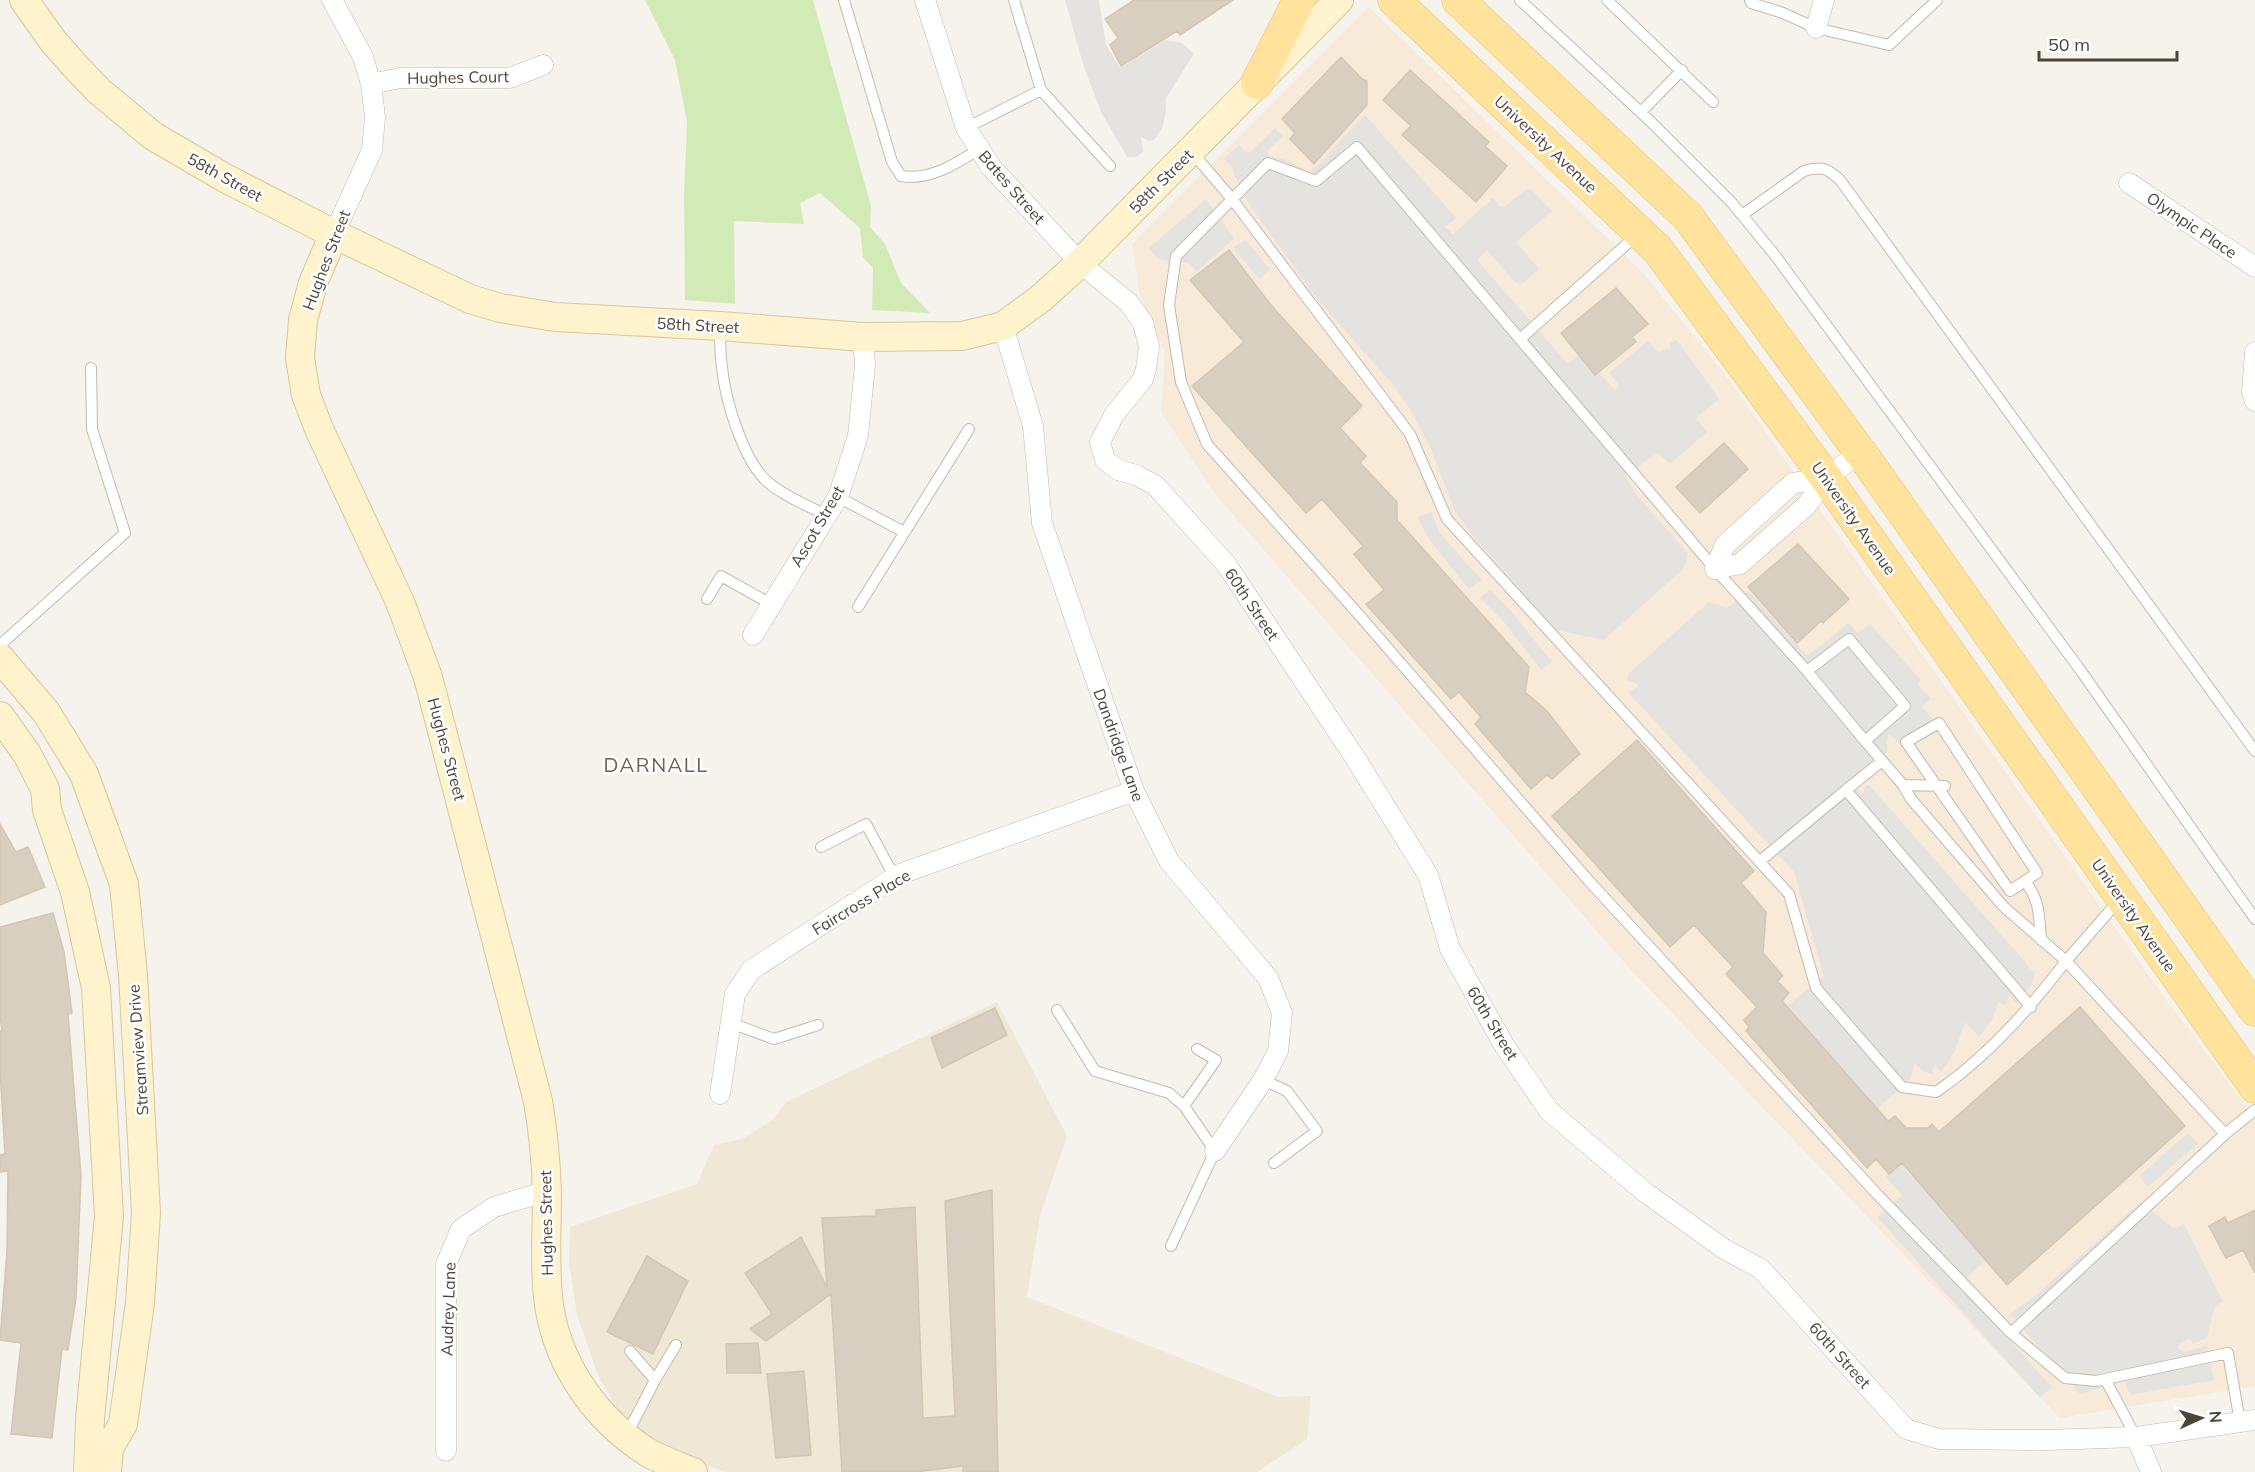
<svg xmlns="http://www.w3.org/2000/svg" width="2255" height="1472" viewBox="0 0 2255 1472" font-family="Mulish,sans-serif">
	<rect width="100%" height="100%" fill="#f6f3ec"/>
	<path fill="#f7ead8" d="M 1369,7 L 1645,275 L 1723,372 L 2169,1004 L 2255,1118 L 2255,1386 L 2060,1418 L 1629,968 L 1216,495 L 1161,412 L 1165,353 L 1140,296 L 1132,244 Z"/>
	<path fill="#efe8d6" d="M 997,1002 L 1067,1136 L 1040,1216 L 1027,1297 L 1278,1397 L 1311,1396 L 1307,1439 L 1257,1472 L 725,1472 L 648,1444 L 617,1408 L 599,1378 L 577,1315 L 569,1263 L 570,1227 L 697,1184 L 714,1145 L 742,1139 L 774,1119 L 786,1102 Z"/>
	<path fill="#d2eab5" d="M 645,0 L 813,0 L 871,206 L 870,227 L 885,244 L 901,283 L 930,313 L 872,310 L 873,268 L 863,257 L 860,228 L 820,193 L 800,203 L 804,224 L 734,221 L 735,304 L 685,300 L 684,197 L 687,122 L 675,60 Z"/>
	<path fill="#e5e3e0" d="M 1065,0 L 1099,0 L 1106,45 L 1120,68 L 1165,40 L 1182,43 L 1194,54 L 1166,98 L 1166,112 L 1162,129 L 1154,140 L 1149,141 L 1141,137 L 1143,152 L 1136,157 L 1127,157 L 1101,112 L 1083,64 Z
		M 1365,115 L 1456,218 L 1445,227 L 1453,234 L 1493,198 L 1501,207 L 1504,207 L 1527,189 L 1531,189 L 1552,211 L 1516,242 L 1539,269 L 1522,284 L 1515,282 L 1487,250 L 1477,260 L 1568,364 L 1582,353 L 1615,391 L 1619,385 L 1609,373 L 1648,341 L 1658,352 L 1670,348 L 1670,343 L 1677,340 L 1719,399 L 1696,418 L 1707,432 L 1670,464 L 1658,453 L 1625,475 L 1636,494 L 1688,554 L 1684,568 L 1604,640 L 1556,630 L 1473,536 L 1455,511 L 1431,449 L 1410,409 L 1394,386 L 1317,299 L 1249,204 L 1233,172 L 1234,170 L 1224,159 L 1239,145 L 1247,153 L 1250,152 L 1275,128 L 1283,136 L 1267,151 L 1269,156 L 1286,160 L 1309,172 L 1314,169 Z
		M 1206,199 L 1234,238 L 1197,272 L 1189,263 L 1158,259 L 1149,248 Z
		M 1246,240 L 1270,269 L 1259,279 L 1233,247 Z
		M 1431,512 L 1439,531 L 1448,543 L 1482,580 L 1469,589 L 1431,542 L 1421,525 L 1418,517 Z
		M 1490,590 L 1510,610 L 1552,662 L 1541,670 L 1504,622 L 1480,598 Z
		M 1748,591 L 1806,655 L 1810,654 L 1849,623 L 1857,633 L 1870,624 L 1921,680 L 1917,684 L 1931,699 L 1922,707 L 1933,719 L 1903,746 L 1889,734 L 1886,742 L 1888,749 L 1877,771 L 1857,787 L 1859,792 L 1863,793 L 1866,785 L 1869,785 L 2026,963 L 2029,968 L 2035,971 L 2031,986 L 2017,1004 L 2009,995 L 2006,1005 L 1998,1002 L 1992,1020 L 1979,1037 L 1965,1022 L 1954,1053 L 1941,1072 L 1935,1064 L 1932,1074 L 1923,1071 L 1914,1063 L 1911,1078 L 1876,1110 L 1787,1006 L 1824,976 L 1794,872 L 1628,692 L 1637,687 L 1638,684 L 1628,680 L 1629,673 L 1709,602 L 1727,608 Z
		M 2188,1133 L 2198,1143 L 2148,1187 L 2139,1176 Z
		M 1900,1164 L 1986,1260 L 1959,1285 L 2052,1387 L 2040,1398 L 1877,1217 L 1902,1195 L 1886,1177 Z
		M 2141,1202 L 2174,1229 L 2184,1224 L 2223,1302 L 2215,1306 L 2207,1338 L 2193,1344 L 2190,1338 L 2179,1344 L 2178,1348 L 2184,1352 L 2207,1346 L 2214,1380 L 2130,1395 L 2125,1381 L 2080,1394 L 2010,1314 L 2035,1296 Z"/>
	<path fill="#d8cfc1" stroke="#d3c7b4" stroke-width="1.5" d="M 1134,0 L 1233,0 L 1180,35 L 1177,31 L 1121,66 L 1110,45 L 1118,38 L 1105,19 Z
		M 1341,57 L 1362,79 L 1367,81 L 1367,105 L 1314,164 L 1290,139 L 1295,133 L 1282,119 Z
		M 1410,70 L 1489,142 L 1485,146 L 1507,166 L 1476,202 L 1402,135 L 1411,126 L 1383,100 Z
		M 1229,250 L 1270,304 L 1362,406 L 1340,428 L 1366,456 L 1360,463 L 1397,502 L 1397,520 L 1529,667 L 1525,692 L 1547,711 L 1580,754 L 1552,779 L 1547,775 L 1531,789 L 1475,724 L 1481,717 L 1459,692 L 1451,699 L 1366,604 L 1384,590 L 1354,554 L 1363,546 L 1322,499 L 1306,513 L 1192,386 L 1244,342 L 1190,280 Z
		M 1616,288 L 1648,324 L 1632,337 L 1636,342 L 1595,375 L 1561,333 Z
		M 1724,443 L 1748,469 L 1700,513 L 1676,487 Z
		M 1798,544 L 1849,599 L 1823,623 L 1821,621 L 1797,643 L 1748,587 Z
		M 1637,740 L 1754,871 L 1741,883 L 1766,912 L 1763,953 L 1783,976 L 1777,981 L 1789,993 L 1782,1001 L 1888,1121 L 1895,1116 L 1906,1128 L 1928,1128 L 1932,1124 L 1939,1132 L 2080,1007 L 2185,1126 L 2007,1285 L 1902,1163 L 1889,1174 L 1876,1159 L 1867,1168 L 1746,1031 L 1749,1027 L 1744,1020 L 1757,1007 L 1726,974 L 1733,967 L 1694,925 L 1670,947 L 1552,816 Z
		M 0,824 L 16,852 L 28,847 L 45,887 L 0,905 Z
		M 53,913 L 64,952 L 72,1013 L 68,1014 L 81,1176 L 76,1298 L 68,1350 L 62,1349 L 52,1438 L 11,1434 L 21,1343 L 0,1340 L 7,1251 L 8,1171 L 0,1172 L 0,1155 L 5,1154 L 0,1068 L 0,1031 L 2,1031 L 0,1015 L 0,927 Z
		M 995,1008 L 1007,1035 L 942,1068 L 931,1038 Z
		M 992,1190 L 998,1472 L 963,1472 L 963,1466 L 916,1472 L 842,1472 L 831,1294 L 766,1341 L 750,1329 L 772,1314 L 745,1273 L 801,1237 L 827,1287 L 822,1218 L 876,1216 L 876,1210 L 915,1207 L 923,1418 L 955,1416 L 945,1201 Z
		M 2255,1210 L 2255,1273 L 2243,1250 L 2226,1258 L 2209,1226 L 2225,1217 L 2228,1223 Z
		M 647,1256 L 688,1281 L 653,1354 L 607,1332 Z
		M 758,1343 L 761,1373 L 727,1373 L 726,1344 Z
		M 804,1371 L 811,1455 L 776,1458 L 767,1374 Z"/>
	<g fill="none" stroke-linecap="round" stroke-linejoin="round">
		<g stroke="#c2bbae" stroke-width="12">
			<path id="lane" d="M 844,0 L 892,162 L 901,176 C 929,181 956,164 979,149
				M 1520,0 L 1648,119 L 1732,203 L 1774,254 L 2081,671 L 2255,919
				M 1607,0 L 1713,102
				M 1750,0 L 1751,3 L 1783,13 L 1816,28 L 1889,45 L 1937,0
				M 1041,90 L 1110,166
				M 1641,112 L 1682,70
				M 966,128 L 1041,90 L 1014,0
				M 1191,151 L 1232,199 L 1410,434 L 1447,519 L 1789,894 L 1816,988 L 1902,1087 L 1936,1092 C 1987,1057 2029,1010 2066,961 L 2004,907 L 1911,799 L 1903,785 L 1865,741
				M 1742,215 L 1804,171 C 1822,166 1827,168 1840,180 L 2255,751
				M 720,326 C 720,340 720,354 722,367 C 725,400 744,464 770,484 C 786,497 808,506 826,515
				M 1520,339 L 1637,235
				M 838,497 L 904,532
				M 707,599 L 721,576 L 771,604
				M 858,607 L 969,429
				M 0,645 L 125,533 L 92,429 L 91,368
				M 1807,671 L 1849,639 L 1905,706 L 1865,741 L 1807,671 L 1715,569 L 1357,147 L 1316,181 L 1268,163 L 1176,256 L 1169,305 L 1181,382 L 1207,444 L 1360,616 L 1589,881 L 1876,1193 L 2011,1333
				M 1939,723 L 2037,873 L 2010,891 L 1906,742 Z
				M 1903,785 L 1945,786
				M 1846,790 L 1882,761
				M 821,847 L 866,824 L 895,878
				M 1760,861 L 1846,790 L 2031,1007
				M 2025,881 C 2040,901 2039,915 2041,940
				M 2120,899 L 2066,961 L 2225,1134 L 2255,1110
				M 1057,1010 L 1095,1071 L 1169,1093 L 1184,1106
				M 731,1023 L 774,1039 L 818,1025
				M 1263,1080 L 1287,1091 L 1317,1131 L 1274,1163
				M 2225,1134 L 2011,1333 L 2065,1378 L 2096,1381 L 2228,1353 L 2240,1422
				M 1171,1246 L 1215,1151 L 1184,1106 L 1216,1060 L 1197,1049
				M 630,1351 L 655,1380
				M 2105,1379 L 2136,1437
				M 626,1436 L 655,1380 L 676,1345"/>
		</g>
		<g stroke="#c2bbae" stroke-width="21">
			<path id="street" d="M 332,0 L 363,57 L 371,84 L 375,117 L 372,150 L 334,234
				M 925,0 L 966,128 L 991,167 L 1080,263 L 1129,303 L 1143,323 L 1149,346 L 1146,369 L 1143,379 L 1114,415 L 1100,442 L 1105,460 L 1118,470 L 1136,475 L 1155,485 L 1226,564 L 1352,753 L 1428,875 L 1450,949 L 1504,1045 L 1549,1111 L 1646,1193 L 1724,1249 L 1761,1269 L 1906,1429 L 1939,1439 L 2046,1440 L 2136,1437 L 2255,1420
				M 1816,28 L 1824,0
				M 371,84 L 400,78 L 510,78 L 543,65
				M 2129,183 L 2255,267
				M 1003,326 L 1033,426 L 1042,523 L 1134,791 L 1169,861 L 1268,978 L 1282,1013 L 1278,1051 L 1263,1080 L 1215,1151
				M 2255,352 L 2252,392 L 2255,401
				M 1715,569 L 1740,564 L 1807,505 L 1826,478 L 1860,452
				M 1715,569 L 1725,545 L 1793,483 L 1826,478
				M 753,635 L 838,497 L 858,436 L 865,365 L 863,337
				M 720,1094 L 735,994 L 751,970 L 900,874 L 1134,791
				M 2136,1437 L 2151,1472
				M 446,1451 L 446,1264 L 461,1229 L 494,1207 L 547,1191"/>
		</g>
		<g stroke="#d6c79b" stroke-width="30">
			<path id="secondary" d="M 24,0 L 53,41 L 75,66 L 99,91 L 153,136 L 225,178 L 334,234 L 470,299 L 500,308 L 555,317 L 720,326 L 863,337 L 962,336 L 1003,326 L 1040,299 L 1080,263 L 1339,0
				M 334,234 L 313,283 L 303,320 L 300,358 L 306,395 L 319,429 L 400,602 L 428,677 L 538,1101 C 543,1131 546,1161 547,1192 C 547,1229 544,1268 549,1305 C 558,1366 596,1419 647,1452 C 661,1460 678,1466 693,1472
				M 0,658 L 46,712 L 84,774 L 124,884 L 133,975 L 146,1213 L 140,1303 L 123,1424 L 109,1448 L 107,1472
				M 0,716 L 27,754 L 45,789 L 47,810 L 75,892 L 96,988 L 109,1216 L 90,1419 L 88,1472"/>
		</g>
		<g stroke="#e6c16a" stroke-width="33">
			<path id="primary" d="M 1394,0 L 1658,250 L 1826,478 L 2255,1087
				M 1458,0 L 1688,217 L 1860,452
				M 1257,83 L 1299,0
				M 1862,454 L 2255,1010"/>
		</g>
		<use href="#lane" stroke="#fff" stroke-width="10"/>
		<use href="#street" stroke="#fff" stroke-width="20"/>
		<use href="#secondary" stroke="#fff3cd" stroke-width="28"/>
		<use href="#primary" stroke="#ffe39c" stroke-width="32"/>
	</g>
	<g text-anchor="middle" stroke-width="5" stroke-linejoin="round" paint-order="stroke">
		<g font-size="16" fill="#4b4439" stroke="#fff">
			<text transform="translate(458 77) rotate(-1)" y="6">Hughes Court</text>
			<text transform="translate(1546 144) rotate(43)" y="6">University Avenue</text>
			<text transform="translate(225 177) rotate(29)" y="6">58th Street</text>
			<text transform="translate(1161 181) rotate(-45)" y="6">58th Street</text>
			<text transform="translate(1012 187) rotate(49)" y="6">Bates Street</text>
			<text transform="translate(2192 225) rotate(34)" y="6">Olympic Place</text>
			<text transform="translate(326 260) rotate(-69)" y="6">Hughes Street</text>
			<text transform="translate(698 325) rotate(3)" y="6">58th Street</text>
			<text transform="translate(1854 518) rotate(55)" y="6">University Avenue</text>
			<text transform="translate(817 526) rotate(-60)" y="6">Ascot Street</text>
			<text transform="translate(1252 604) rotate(56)" y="6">60th Street</text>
			<text transform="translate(1119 745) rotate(70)" y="6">Dandridge Lane</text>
			<text transform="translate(447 749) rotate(75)" y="6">Hughes Street</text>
			<text transform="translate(861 902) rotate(-31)" y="6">Faircross Place</text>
			<text transform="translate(2134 915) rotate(55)" y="6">University Avenue</text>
			<text transform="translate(1493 1023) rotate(59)" y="6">60th Street</text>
			<text transform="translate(138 1050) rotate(-94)" y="6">Streamview Drive</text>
			<text transform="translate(546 1223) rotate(-91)" y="6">Hughes Street</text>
			<text transform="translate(448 1309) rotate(-88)" y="6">Audrey Lane</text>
			<text transform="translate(1840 1355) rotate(48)" y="6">60th Street</text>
		</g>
		<g font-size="20" letter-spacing="1.5" fill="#6e6250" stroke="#fff">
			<text x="656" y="772">DARNALL</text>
		</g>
	</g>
	<g transform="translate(2201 1418) rotate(86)" stroke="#ffffff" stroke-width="4.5" paint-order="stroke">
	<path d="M0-4.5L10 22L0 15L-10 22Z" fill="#4b4439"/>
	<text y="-9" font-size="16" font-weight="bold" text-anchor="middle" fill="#4b4439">N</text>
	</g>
	<path d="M2039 51v9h138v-9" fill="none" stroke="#4b4439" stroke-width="3"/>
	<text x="2048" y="51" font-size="18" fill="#4b4439" stroke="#ffffff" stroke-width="4.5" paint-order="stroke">50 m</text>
</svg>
